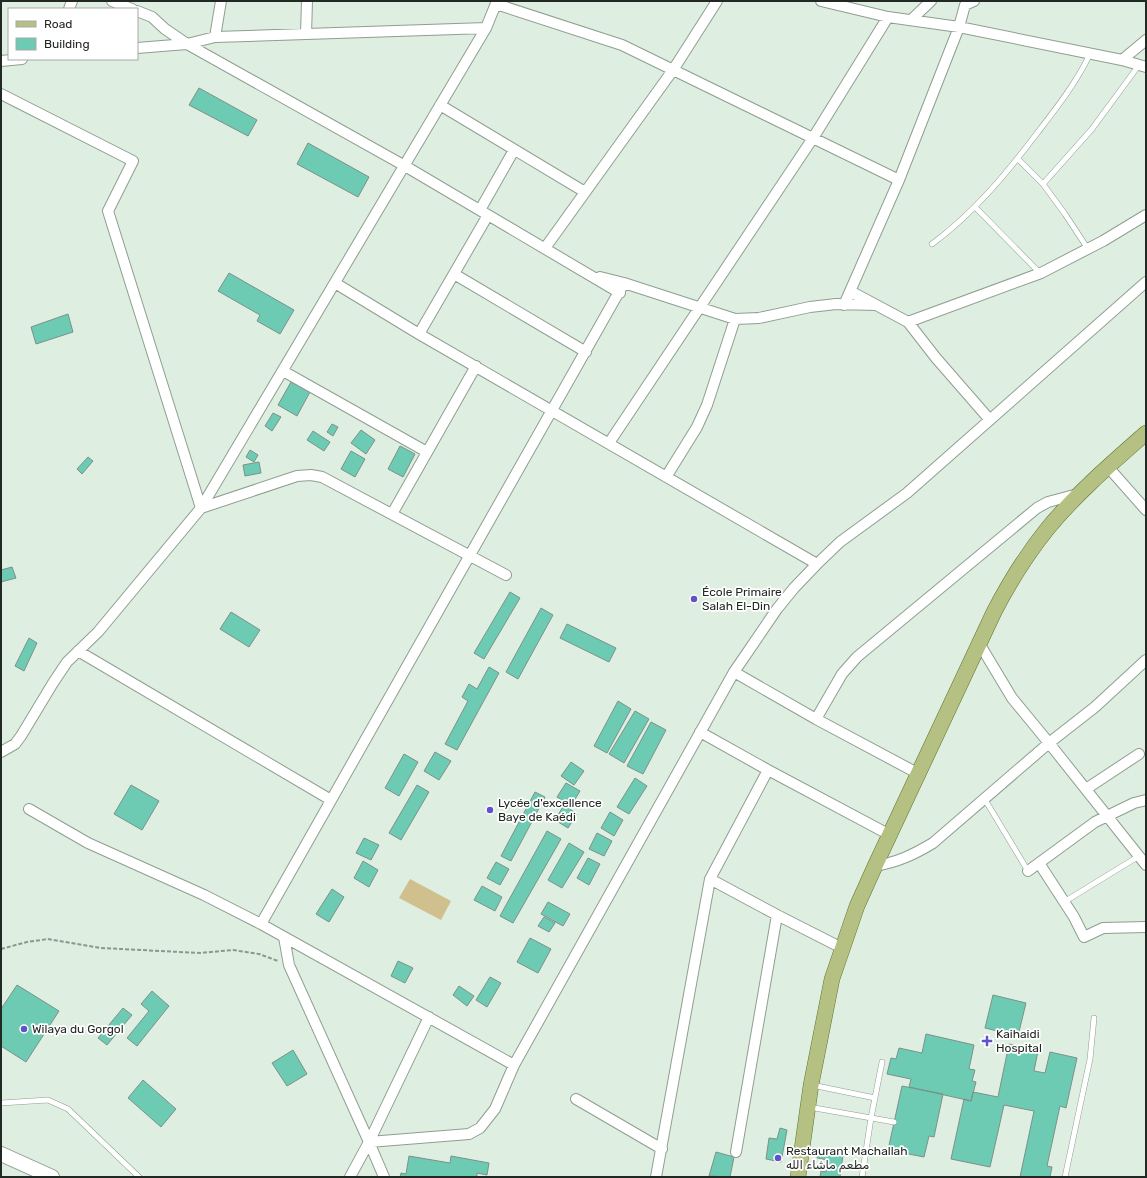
<svg xmlns="http://www.w3.org/2000/svg" width="1147" height="1178" viewBox="0 0 1147 1178" font-family="Rubik,'Noto Naskh Arabic',sans-serif">
	<rect width="100%" height="100%" fill="#deeee0"/>
	<path fill="#cfc08e" d="M 410,879 L 451,901 L 441,920 L 399,898 Z"/>
	<path fill="#6ccbb2" stroke="#7c918a" d="M 199,88 L 257,120 L 248,136 L 189,105 Z
		M 308,143 L 369,177 L 358,197 L 297,164 Z
		M 229,273 L 294,310 L 280,334 L 257,321 L 260,315 L 218,291 Z
		M 68,314 L 73,332 L 36,344 L 31,327 Z
		M 291,382 L 310,392 L 297,416 L 278,405 Z
		M 273,413 L 281,417 L 272,431 L 265,426 Z
		M 332,424 L 338,427 L 333,436 L 327,432 Z
		M 361,430 L 375,440 L 366,454 L 351,443 Z
		M 313,431 L 330,442 L 324,451 L 307,440 Z
		M 400,446 L 415,454 L 403,477 L 388,469 Z
		M 250,450 L 258,455 L 254,462 L 246,457 Z
		M 351,451 L 365,459 L 355,477 L 341,469 Z
		M 88,457 L 93,461 L 82,474 L 77,469 Z
		M 259,462 L 261,473 L 245,476 L 243,465 Z
		M 12,567 L 16,578 L 1,582 L 1,570 Z
		M 510,592 L 520,598 L 484,659 L 474,653 Z
		M 541,608 L 553,615 L 518,679 L 506,672 Z
		M 231,612 L 260,630 L 249,647 L 220,629 Z
		M 567,624 L 616,648 L 609,662 L 560,638 Z
		M 29,638 L 37,643 L 24,671 L 15,666 Z
		M 489,667 L 499,673 L 457,750 L 445,744 L 468,701 L 462,697 L 469,684 L 477,689 Z
		M 618,701 L 631,709 L 607,753 L 594,746 Z
		M 635,711 L 649,719 L 624,763 L 609,754 Z
		M 651,722 L 666,730 L 643,774 L 627,766 Z
		M 435,752 L 451,761 L 439,780 L 424,771 Z
		M 404,754 L 418,762 L 399,796 L 385,788 Z
		M 571,762 L 584,771 L 574,785 L 561,776 Z
		M 635,778 L 647,786 L 629,814 L 617,807 Z
		M 566,783 L 580,791 L 571,806 L 557,797 Z
		M 131,785 L 159,801 L 142,830 L 114,814 Z
		M 417,785 L 429,792 L 401,840 L 389,833 Z
		M 535,792 L 545,797 L 511,861 L 501,856 Z
		M 564,805 L 577,814 L 568,828 L 555,820 Z
		M 610,812 L 623,820 L 614,836 L 601,828 Z
		M 547,831 L 561,839 L 513,923 L 500,916 Z
		M 597,833 L 612,841 L 604,856 L 589,849 Z
		M 364,838 L 379,845 L 371,860 L 356,853 Z
		M 569,843 L 584,852 L 562,888 L 548,880 Z
		M 588,858 L 600,864 L 589,885 L 577,878 Z
		M 363,861 L 378,870 L 369,887 L 354,878 Z
		M 496,862 L 509,869 L 500,885 L 487,878 Z
		M 482,886 L 502,897 L 495,911 L 474,900 Z
		M 332,889 L 344,897 L 329,922 L 316,914 Z
		M 548,902 L 570,914 L 563,926 L 541,914 Z
		M 544,917 L 555,923 L 549,932 L 538,926 Z
		M 530,938 L 551,949 L 538,973 L 517,962 Z
		M 398,961 L 413,968 L 405,983 L 391,976 Z
		M 490,977 L 501,983 L 487,1007 L 476,1000 Z
		M 17,985 L 59,1011 L 26,1062 L 1,1046 L 1,1009 Z
		M 459,986 L 474,996 L 467,1006 L 453,995 Z
		M 152,991 L 169,1006 L 137,1046 L 127,1038 L 149,1011 L 141,1004 Z
		M 993,995 L 1026,1003 L 1018,1036 L 985,1028 Z
		M 123,1008 L 132,1015 L 107,1045 L 98,1038 Z
		M 926,1034 L 974,1045 L 969,1069 L 975,1070 L 972,1081 L 976,1082 L 971,1101 L 909,1087 L 911,1079 L 887,1074 L 891,1058 L 896,1059 L 899,1048 L 922,1053 Z
		M 1009,1044 L 1038,1051 L 1034,1071 L 1045,1073 L 1050,1052 L 1077,1058 L 1066,1108 L 1060,1106 L 1047,1166 L 1052,1167 L 1050,1177 L 1020,1177 L 1034,1111 L 1004,1105 L 990,1167 L 951,1159 L 964,1099 L 971,1101 L 973,1092 L 998,1097 Z
		M 293,1050 L 307,1074 L 287,1086 L 272,1063 Z
		M 143,1080 L 176,1109 L 161,1127 L 128,1098 Z
		M 902,1086 L 943,1094 L 934,1137 L 929,1136 L 924,1157 L 888,1150 Z
		M 780,1128 L 787,1130 L 781,1162 L 766,1159 L 769,1138 L 777,1139 Z
		M 818,1151 L 843,1155 L 840,1177 L 820,1177 L 821,1171 L 826,1172 L 828,1160 L 817,1158 Z
		M 716,1152 L 734,1157 L 730,1177 L 709,1176 Z
		M 409,1156 L 450,1163 L 451,1156 L 489,1163 L 487,1175 L 477,1173 L 477,1177 L 400,1177 L 401,1173 L 406,1174 Z"/>
	<g fill="none" stroke-linecap="round" stroke-linejoin="round">
		<g stroke="#8f9e90" stroke-width="6">
			<path id="lane" d="M 1018,159 L 1043,184 L 1065,214 L 1088,249
				M 1043,184 L 1092,129 L 1139,65
				M 975,207 L 1040,273
				M 932,244 C 974,213 1007,173 1038,132 C 1058,106 1076,83 1090,54
				M 984,798 L 1028,871
				M 1064,902 L 1139,856
				M 812,1085 L 875,1098
				M 1,1103 L 48,1100 L 68,1109 L 139,1177
				M 809,1107 L 894,1122
				M 862,1177 L 871,1118 L 882,1062
				M 1065,1177 L 1090,1059 L 1094,1018"/>
		</g>
		<g stroke="#8f9e90" stroke-width="12">
			<path id="street" d="M 112,1 L 132,9
				M 821,1 L 888,17 L 959,27 L 1122,60 L 1146,67
				M 496,4 L 622,45 L 899,180
				M 69,9 L 72,1
				M 137,11 L 152,17 L 165,29 L 187,44 L 405,166 L 620,293
				M 911,20 L 931,1
				M 306,34 L 307,1
				M 215,37 L 221,1
				M 137,48 L 187,44 L 215,37 L 486,28
				M 1122,60 L 1146,40
				M 1,61 L 22,59
				M 1,94 L 133,161 L 108,211 L 201,508 L 297,476 L 311,475 L 322,477 L 506,575
				M 440,105 L 585,192
				M 480,210 L 514,150
				M 545,248 L 673,70 L 717,1
				M 454,274 L 586,352
				M 600,277 L 624,283 L 735,319 L 759,318 L 810,307 L 836,304 L 876,305
				M 335,283 L 419,334 L 817,564
				M 850,291 L 908,322 L 936,358 L 990,420
				M 844,305 L 899,180 L 959,27 L 965,5 L 974,1
				M 908,322 L 1041,273 L 1103,241 L 1146,215
				M 419,334 L 488,215
				M 283,371 L 427,452
				M 609,443 L 813,138 L 888,17
				M 1108,467 L 1146,510
				M 666,477 L 697,427 L 707,405 L 735,319
				M 392,514 L 476,366
				M 979,643 L 1012,698 L 1049,743 L 1146,865
				M 78,651 L 331,800
				M 734,672 L 816,719 L 919,774
				M 816,719 L 842,674 L 857,657 L 1037,508 L 1048,502 L 1078,494
				M 700,732 L 768,770 L 890,835
				M 1,752 L 15,744 L 21,736 L 53,683 L 67,662 L 98,632 L 201,508 L 486,28 L 497,1
				M 1086,789 L 1139,754
				M 29,809 L 88,843 L 204,895 L 261,924 L 514,1065
				M 1039,863 L 1074,917 L 1084,937 L 1103,928 L 1146,927
				M 875,866 C 898,862 913,855 933,843 L 1049,743 L 1095,707 L 1146,660
				M 1028,871 L 1095,822 L 1134,803 L 1146,800
				M 710,879 L 777,915 L 842,948
				M 261,924 L 624,283
				M 284,937 L 289,965 L 369,1142 L 384,1177
				M 576,1099 L 662,1149
				M 369,1142 L 469,1134 L 480,1128 L 495,1109 L 514,1065 L 734,672 L 777,609 L 794,588 L 817,564 L 840,542 L 907,493 L 1146,282
				M 736,1152 L 777,915
				M 350,1177 L 369,1142 L 429,1017
				M 656,1177 L 710,879 L 768,770"/>
		</g>
		<g stroke="#8f9e90" stroke-width="16">
			<path id="secondary" d="M 1,1154 L 52,1177"/>
		</g>
		<g stroke="#60712b" stroke-width="16">
			<path id="primary" d="M 798,1177 L 811,1085 L 832,979 L 857,906 L 875,866 L 994,612 C 1009,583 1027,554 1048,528 C 1077,493 1112,463 1146,433"/>
		</g>
		<path stroke="#8c988d" stroke-width="2" stroke-dasharray="4 2" stroke-linecap="butt" d="M 1,949 L 27,942 L 48,939 L 101,948 L 200,953 L 233,950 L 259,954 L 278,961"/>
		<use href="#lane" stroke="#fff" stroke-width="5"/>
		<use href="#street" stroke="#fff" stroke-width="10"/>
		<use href="#secondary" stroke="#fff" stroke-width="14"/>
		<use href="#primary" stroke="#b4c182" stroke-width="15"/>
	</g>
	<g fill="#5f52ca" stroke="#fff" stroke-width="1.5">
		<circle cx="694" cy="599" r="4"/>
		<circle cx="490" cy="810" r="4"/>
		<circle cx="24" cy="1029" r="4"/>
		<path d="M985 1035h4v4h4v4h-4v4h-4v-4h-4v-4h4z"/>
		<circle cx="778" cy="1158" r="4"/>
	</g>
	<g text-anchor="middle" stroke-width="3.5" stroke-linejoin="round" paint-order="stroke">
		<g font-size="12" fill="#222823" stroke="#fff" text-anchor="start">
			<text x="702" y="596">École Primaire<tspan x="702" dy="14">Salah El-Din</tspan></text>
			<text x="498" y="807">Lycée d'excellence<tspan x="498" dy="14">Baye de Kaédi</tspan></text>
			<text x="32" y="1033">Wilaya du Gorgol</text>
			<text x="996" y="1038">Kaihaidi<tspan x="996" dy="14">Hospital</tspan></text>
			<text x="786" y="1155">Restaurant Machallah<tspan x="786" dy="14">مطعم ماشاء الله</tspan></text>
		</g>
	</g>
	<rect width="1147" height="1178" fill="none" stroke="#222823" stroke-width="4"/>
	<rect x="8" y="8" width="130" height="52" fill="#ffffff" stroke="#a7a9a7"/>
	<rect x="16" y="21" width="20" height="6" fill="#b4c182" stroke="#a7a9a7"/>
	<text x="44" y="28" font-size="12" fill="#222823">Road</text>
	<rect x="16" y="38" width="20" height="12" fill="#6ccbb2" stroke="#a7a9a7"/>
	<text x="44" y="48" font-size="12" fill="#222823">Building</text>
</svg>
